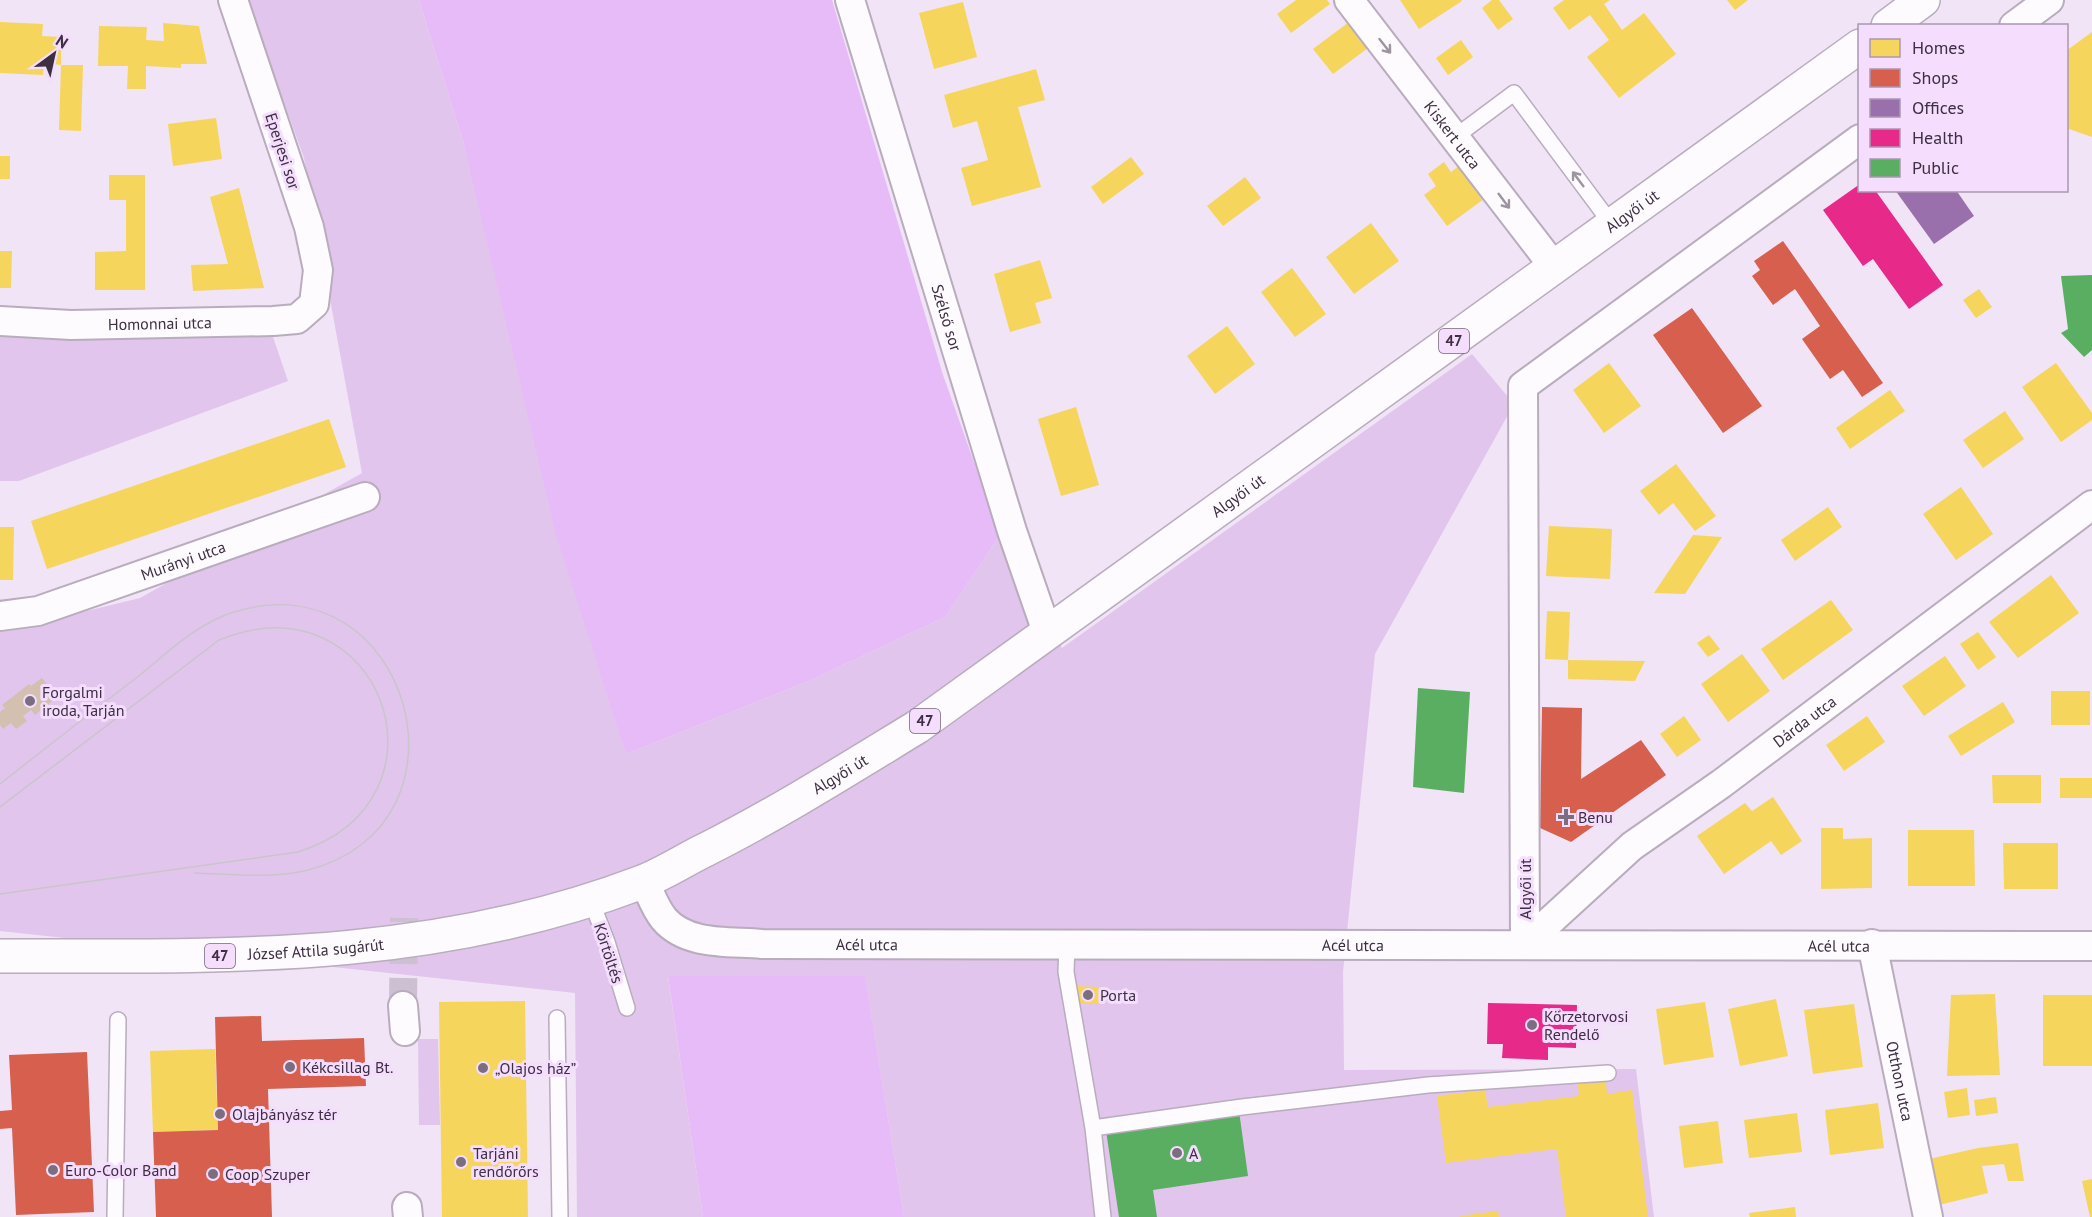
<svg xmlns="http://www.w3.org/2000/svg" width="2092" height="1217" viewBox="0 0 2092 1217" font-family="'PT Sans',sans-serif">
	<rect width="100%" height="100%" fill="#f0e4f6"/>
	<path fill="#e2c5ed" d="M 247,0 L 419,0 L 463,141 L 626,754 L 811,680 L 945,617 L 1000,535 L 1062,648 L 1472,354 L 1514,404 L 1375,654 L 1343,972 L 1344,1070 L 1636,1069 L 1654,1217 L 904,1217 L 865,977 L 668,977 L 703,1217 L 577,1217 L 575,993 L 0,931 L 0,632 L 140,598 L 362,473 L 304,158 Z
		M 0,332 L 272,334 L 288,381 L 19,481 L 0,481 Z
		M 418,1039 L 438,1039 L 440,1125 L 419,1125 Z"/>
	<path fill="#e7bbf8" d="M 419,0 L 832,0 L 943,375 L 1000,535 L 945,617 L 811,680 L 626,754 L 556,535 L 463,141 Z
		M 668,976 L 865,976 L 904,1217 L 703,1217 Z"/>
	<path fill="#f6d55c" d="M 1296,0 L 1327,0 L 1330,4 L 1291,33 L 1277,14 Z
		M 1400,0 L 1461,0 L 1462,1 L 1419,29 Z
		M 1492,0 L 1499,0 L 1513,19 L 1498,30 L 1482,8 Z
		M 1564,0 L 1610,0 L 1604,4 L 1622,30 L 1644,13 L 1676,54 L 1619,98 L 1587,57 L 1609,40 L 1590,15 L 1569,30 L 1553,8 Z
		M 1727,0 L 1748,0 L 1735,10 Z
		M 963,2 L 977,57 L 934,69 L 919,13 Z
		M 0,22 L 43,24 L 42,36 L 61,37 L 61,65 L 44,63 L 43,75 L 0,73 Z
		M 1349,22 L 1368,48 L 1333,74 L 1313,49 Z
		M 163,23 L 199,26 L 207,64 L 181,64 L 181,68 L 146,66 L 146,89 L 127,89 L 128,66 L 98,66 L 99,26 L 147,27 L 146,40 L 164,41 Z
		M 2092,32 L 2092,137 L 2066,128 L 2066,51 Z
		M 1461,40 L 1473,57 L 1448,75 L 1436,58 Z
		M 61,65 L 83,65 L 81,131 L 59,130 Z
		M 1036,69 L 1045,100 L 1018,107 L 1041,187 L 972,206 L 961,168 L 988,160 L 977,121 L 953,128 L 944,95 Z
		M 216,118 L 222,159 L 173,166 L 168,124 Z
		M 0,156 L 10,156 L 10,179 L 0,179 Z
		M 1131,157 L 1144,174 L 1103,204 L 1091,187 Z
		M 1444,162 L 1451,172 L 1459,166 L 1484,199 L 1447,226 L 1424,195 L 1436,186 L 1428,174 Z
		M 109,175 L 145,175 L 145,290 L 95,290 L 95,252 L 126,251 L 126,200 L 109,200 Z
		M 1245,177 L 1261,198 L 1223,226 L 1207,206 Z
		M 239,188 L 264,288 L 193,291 L 191,265 L 228,264 L 210,197 Z
		M 1371,223 L 1399,261 L 1354,294 L 1326,257 Z
		M 0,251 L 12,251 L 11,288 L 0,288 Z
		M 1040,260 L 1052,298 L 1035,303 L 1041,323 L 1010,332 L 994,274 Z
		M 1292,268 L 1326,314 L 1295,337 L 1261,292 Z
		M 1979,289 L 1992,307 L 1976,318 L 1963,300 Z
		M 1227,326 L 1255,364 L 1215,394 L 1187,356 Z
		M 1609,363 L 1641,406 L 1604,433 L 1573,390 Z
		M 2056,363 L 2092,413 L 2092,420 L 2061,442 L 2022,387 Z
		M 1890,390 L 1905,411 L 1850,449 L 1836,428 Z
		M 1076,407 L 1099,485 L 1061,496 L 1038,419 Z
		M 2005,411 L 2024,439 L 1983,468 L 1963,440 Z
		M 329,419 L 346,467 L 47,569 L 31,521 Z
		M 1676,464 L 1716,516 L 1695,531 L 1673,503 L 1659,515 L 1640,491 Z
		M 1961,487 L 1993,534 L 1956,560 L 1923,514 Z
		M 1828,507 L 1842,527 L 1795,561 L 1781,540 Z
		M 1549,526 L 1612,529 L 1610,579 L 1546,576 Z
		M 0,527 L 14,527 L 13,580 L 0,580 Z
		M 1693,535 L 1722,537 L 1685,594 L 1654,593 Z
		M 2051,575 L 2079,613 L 2018,658 L 1989,622 Z
		M 1831,600 L 1853,630 L 1783,680 L 1761,649 Z
		M 1547,611 L 1570,612 L 1568,660 L 1545,659 Z
		M 1978,632 L 1996,657 L 1978,670 L 1960,644 Z
		M 1709,635 L 1720,649 L 1708,657 L 1697,643 Z
		M 1742,654 L 1770,691 L 1728,722 L 1701,684 Z
		M 1945,656 L 1966,686 L 1924,716 L 1902,686 Z
		M 1568,660 L 1645,661 L 1635,681 L 1568,679 Z
		M 2051,691 L 2090,691 L 2090,725 L 2051,725 Z
		M 2003,702 L 2015,722 L 1961,756 L 1948,736 Z
		M 1684,716 L 1701,740 L 1677,757 L 1660,734 Z
		M 1867,716 L 1885,742 L 1844,771 L 1826,745 Z
		M 1992,775 L 2041,775 L 2041,803 L 1993,803 Z
		M 2060,778 L 2092,778 L 2092,798 L 2060,798 Z
		M 1773,797 L 1802,841 L 1781,855 L 1771,841 L 1724,874 L 1697,836 L 1745,803 L 1752,811 Z
		M 1821,828 L 1843,828 L 1843,839 L 1872,838 L 1872,888 L 1821,889 Z
		M 1908,830 L 1974,830 L 1975,886 L 1908,886 Z
		M 2003,843 L 2058,843 L 2058,889 L 2004,889 Z
		M 1077,986 L 1100,987 L 1099,1004 L 1077,1003 Z
		M 1995,994 L 2000,1075 L 1947,1076 L 1951,995 Z
		M 2043,995 L 2092,995 L 2092,1066 L 2043,1066 Z
		M 1776,999 L 1788,1056 L 1740,1066 L 1728,1009 Z
		M 525,1001 L 528,1217 L 442,1217 L 439,1002 Z
		M 1705,1002 L 1714,1057 L 1664,1065 L 1656,1009 Z
		M 1854,1004 L 1863,1067 L 1813,1074 L 1804,1010 Z
		M 215,1049 L 218,1130 L 153,1132 L 150,1051 Z
		M 1606,1081 L 1607,1094 L 1632,1090 L 1648,1217 L 1566,1217 L 1557,1149 L 1446,1163 L 1437,1096 L 1485,1090 L 1488,1107 L 1579,1096 L 1578,1084 Z
		M 1967,1088 L 1970,1115 L 1948,1118 L 1944,1092 Z
		M 1996,1097 L 1998,1113 L 1976,1116 L 1974,1100 Z
		M 1878,1103 L 1884,1148 L 1830,1155 L 1825,1110 Z
		M 1797,1113 L 1802,1152 L 1749,1158 L 1744,1120 Z
		M 1718,1121 L 1723,1163 L 1684,1168 L 1679,1126 Z
		M 2018,1143 L 2024,1181 L 2008,1181 L 2004,1164 L 1982,1166 L 1988,1193 L 1939,1205 L 1929,1159 L 1978,1148 Z
		M 2092,1179 L 2092,1217 L 2090,1217 L 2082,1181 Z
		M 1795,1207 L 1796,1217 L 1750,1217 L 1749,1213 Z
		M 1498,1211 L 1499,1217 L 1460,1217 L 1460,1216 Z"/>
	<path fill="#d6604d" d="M 1783,241 L 1883,383 L 1862,397 L 1843,370 L 1830,379 L 1802,339 L 1820,326 L 1795,289 L 1773,305 L 1752,276 L 1760,270 L 1754,261 Z
		M 1692,308 L 1762,406 L 1723,433 L 1653,335 Z
		M 1542,707 L 1582,708 L 1581,779 L 1641,740 L 1666,775 L 1571,842 L 1540,828 Z
		M 261,1016 L 262,1041 L 364,1038 L 366,1086 L 268,1089 L 272,1217 L 156,1217 L 153,1132 L 218,1130 L 215,1017 Z
		M 87,1052 L 94,1212 L 16,1215 L 12,1128 L 0,1129 L 0,1111 L 12,1110 L 9,1055 Z"/>
	<path fill="#9970ab" d="M 1895,190 L 1956,190 L 1974,216 L 1934,244 Z"/>
	<path fill="#e7298a" d="M 1860,184 L 1860,190 L 1875,190 L 1943,285 L 1909,309 L 1873,259 L 1863,266 L 1823,210 Z
		M 1488,1003 L 1577,1005 L 1576,1048 L 1548,1047 L 1548,1060 L 1502,1058 L 1503,1044 L 1487,1044 Z"/>
	<path fill="#5aae61" d="M 2092,275 L 2092,350 L 2084,357 L 2061,333 L 2068,329 L 2061,276 Z
		M 1418,688 L 1470,692 L 1464,793 L 1413,787 Z
		M 1239,1111 L 1248,1176 L 1153,1190 L 1157,1217 L 1119,1217 L 1106,1131 Z"/>
	<path fill="#d3c0b1" d="M 42,678 L 57,697 L 35,715 L 31,710 L 23,716 L 27,721 L 16,729 L 11,723 L 3,729 L 0,725 L 0,712 L 5,708 L 2,705 L 29,684 L 31,686 Z"/>
	<g fill="none" stroke-linecap="round" stroke-linejoin="round">
		<path stroke="#ccc0d2" stroke-width="28" stroke-dasharray="28 14" stroke-linecap="butt" d="M 403,1006 L 404,918"/>
		<g stroke="#b8acbd" stroke-width="18">
			<path id="lane" d="M 1455,137 L 1514,93 L 1613,226
				M 590,898 L 607,942 L 627,1008
				M 1067,944 L 1066,972 L 1093,1128 L 1103,1217
				M 557,1018 L 560,1217
				M 1093,1128 L 1242,1107 L 1428,1085 L 1608,1073
				M 115,1217 L 118,1020"/>
		</g>
		<g stroke="#b8acbd" stroke-width="32">
			<g id="street">
				<path id="s1" d="M 850,0 L 1012,531 L 1047,632"/>
				<path id="s2" d="M 1349,0 L 1555,268"/>
				<path d="M 2014,26 L 2049,0"/>
				<path id="s3" d="M 0,321 L 71,325 L 273,321 L 297,319 L 314,304 L 318,270 L 309,227 L 233,0"/>
				<path id="s4" d="M 0,616 L 38,611 L 365,497"/>
				<path id="s5" d="M 644,881 C 650,893 655,908 664,919 C 687,946 730,941 762,944 L 2092,946"/>
				<path d="M 1525,944 L 1523,386 L 1860,139"/>
				<path id="s6" d="M 1525,944 L 1632,846 L 1721,784 L 2092,505"/>
				<path id="s7" d="M 1872,944 L 1928,1217"/>
				<path d="M 403,1006 L 405,1031"/>
				<path d="M 407,1207 L 408,1217"/>
			</g>
		</g>
		<g stroke="#b8acbd" stroke-width="36">
			<g id="primary">
				<path d="M 1888,26 L 1923,0"/>
				<path id="s8" d="M 0,956 C 224,956 429,963 642,882 C 665,873 686,859 707,849 C 780,812 848,769 917,727 L 1860,46"/>
			</g>
		</g>
		<use href="#lane" stroke="#fdfbfe" stroke-width="15"/>
		<use href="#street" stroke="#fdfbfe" stroke-width="28"/>
		<use href="#primary" stroke="#fdfbfe" stroke-width="33"/>
		<path stroke="#c9c5cb" stroke-width="1.5" d="M 0,784 C 47,747 93,711 140,675 C 168,652 198,623 234,612 C 410,558 484,825 308,870 C 273,879 231,874 195,873
			M 0,807 L 219,640 C 381,574 462,800 298,852 L 0,894"/>
	</g>
	<defs><path id="oneway-shaft" d="M-6 0H5M1.5-3L5.5 0L1.5 3" fill="none" stroke-width="1.6" stroke-linecap="round" stroke-linejoin="round" transform="scale(1.5)"/></defs>
	<g stroke="#9d94a0">
		<use href="#oneway-shaft" transform="translate(1385 46) rotate(52)"/>
		<use href="#oneway-shaft" transform="translate(1578 179) rotate(-127)"/>
		<use href="#oneway-shaft" transform="translate(1504 201) rotate(53)"/>
	</g>
	<g fill="#7c6e81" stroke="#f4ddfd" stroke-width="2">
		<circle cx="30" cy="701" r="6"/>
		<path d="M1563 808h6v6h6v6h-6v6h-6v-6h-6v-6h6z"/>
		<circle cx="1088" cy="995" r="6"/>
		<circle cx="1532" cy="1025" r="6"/>
		<circle cx="290" cy="1067" r="6"/>
		<circle cx="483" cy="1068" r="6"/>
		<circle cx="220" cy="1114" r="6"/>
		<circle cx="1177" cy="1153" r="6"/>
		<circle cx="461" cy="1162" r="6"/>
		<circle cx="53" cy="1170" r="6"/>
		<circle cx="213" cy="1174" r="6"/>
	</g>
	<g text-anchor="middle" stroke-width="6" stroke-linejoin="round" paint-order="stroke">
		<g fill="#f4ddfd" stroke="#74627a" stroke-width="1.5">
			<rect x="1439" y="329" width="30" height="24" rx="4.5"/>
			<rect x="910" y="709" width="30" height="24" rx="4.5"/>
			<rect x="205" y="944" width="30" height="24" rx="4.5"/>
		</g>
		<g font-size="15" font-weight="bold" fill="#3d2e42">
			<text x="1454" y="346">47</text>
			<text x="925" y="726">47</text>
			<text x="220" y="961">47</text>
		</g>
		<g font-size="16" fill="#3d2e42" stroke="#f4ddfd">
			<text dy="6" stroke="none"><textPath href="#s2" startOffset="170">Kiskert utca</textPath></text>
			<text transform="translate(283 151) rotate(72)" y="6">Eperjesi sor</text>
			<text dy="6" stroke="none"><textPath href="#s8" startOffset="1848">Algyői út</textPath></text>
			<text dy="6" stroke="none"><textPath href="#s1" startOffset="332">Szélső sor</textPath></text>
			<text dy="6" stroke="none"><textPath href="#s3" startOffset="160">Homonnai utca</textPath></text>
			<text dy="6" stroke="none"><textPath href="#s8" startOffset="1362">Algyői út</textPath></text>
			<text dy="6" stroke="none"><textPath href="#s4" startOffset="192">Murányi utca</textPath></text>
			<text dy="6" stroke="none"><textPath href="#s6" startOffset="358">Dárda utca</textPath></text>
			<text dy="6" stroke="none"><textPath href="#s8" startOffset="876">Algyői út</textPath></text>
			<text transform="translate(1525 889) rotate(-90)" y="6">Algyői út</text>
			<text dy="6" stroke="none"><textPath href="#s5" startOffset="252">Acél utca</textPath></text>
			<text dy="6" stroke="none"><textPath href="#s5" startOffset="738">Acél utca</textPath></text>
			<text dy="6" stroke="none"><textPath href="#s5" startOffset="1224">Acél utca</textPath></text>
			<text dy="6" stroke="none"><textPath href="#s8" startOffset="316">József Attila sugárút</textPath></text>
			<text transform="translate(609 953) rotate(72)" y="6">Körtöltés</text>
			<text dy="6" stroke="none"><textPath href="#s7" startOffset="140">Otthon utca</textPath></text>
		</g>
		<g font-size="16" fill="#3d2e42" stroke="#f4ddfd" text-anchor="start">
			<text x="42" y="698">Forgalmi<tspan x="42" dy="18">iroda, Tarján</tspan></text>
			<text x="1578" y="823">Benu</text>
			<text x="1100" y="1001">Porta</text>
			<text x="1544" y="1022">Körzetorvosi<tspan x="1544" dy="18">Rendelő</tspan></text>
			<text x="302" y="1073">Kékcsillag Bt.</text>
			<text x="495" y="1074">„Olajos ház”</text>
			<text x="232" y="1120">Olajbányász tér</text>
			<text x="473" y="1159">Tarjáni<tspan x="473" dy="18">rendőrőrs</tspan></text>
			<text x="1189" y="1159">A</text>
			<text x="65" y="1176">Euro-Color Band</text>
			<text x="225" y="1180">Coop Szuper</text>
		</g>
	</g>
	<rect x="1858" y="24" width="210" height="168" fill="#f4ddfd" stroke="#ab97b2" stroke-width="1.5"/>
	<rect x="1870" y="39" width="30" height="18" fill="#f6d55c" stroke="#ab97b2" stroke-width="1.5"/>
	<text x="1912" y="54" font-size="18" fill="#3d2e42">Homes</text>
	<rect x="1870" y="69" width="30" height="18" fill="#d6604d" stroke="#ab97b2" stroke-width="1.5"/>
	<text x="1912" y="84" font-size="18" fill="#3d2e42">Shops</text>
	<rect x="1870" y="99" width="30" height="18" fill="#9970ab" stroke="#ab97b2" stroke-width="1.5"/>
	<text x="1912" y="114" font-size="18" fill="#3d2e42">Offices</text>
	<rect x="1870" y="129" width="30" height="18" fill="#e7298a" stroke="#ab97b2" stroke-width="1.5"/>
	<text x="1912" y="144" font-size="18" fill="#3d2e42">Health</text>
	<rect x="1870" y="159" width="30" height="18" fill="#5aae61" stroke="#ab97b2" stroke-width="1.5"/>
	<text x="1912" y="174" font-size="18" fill="#3d2e42">Public</text>
	<g transform="translate(54 54) rotate(33)" stroke="#f4ddfd" stroke-width="4.5" paint-order="stroke">
	<path d="M0-4.5L10 22L0 15L-10 22Z" fill="#3d2e42"/>
	<text y="-9" font-size="16" font-weight="bold" text-anchor="middle" fill="#3d2e42">N</text>
	</g>
</svg>
